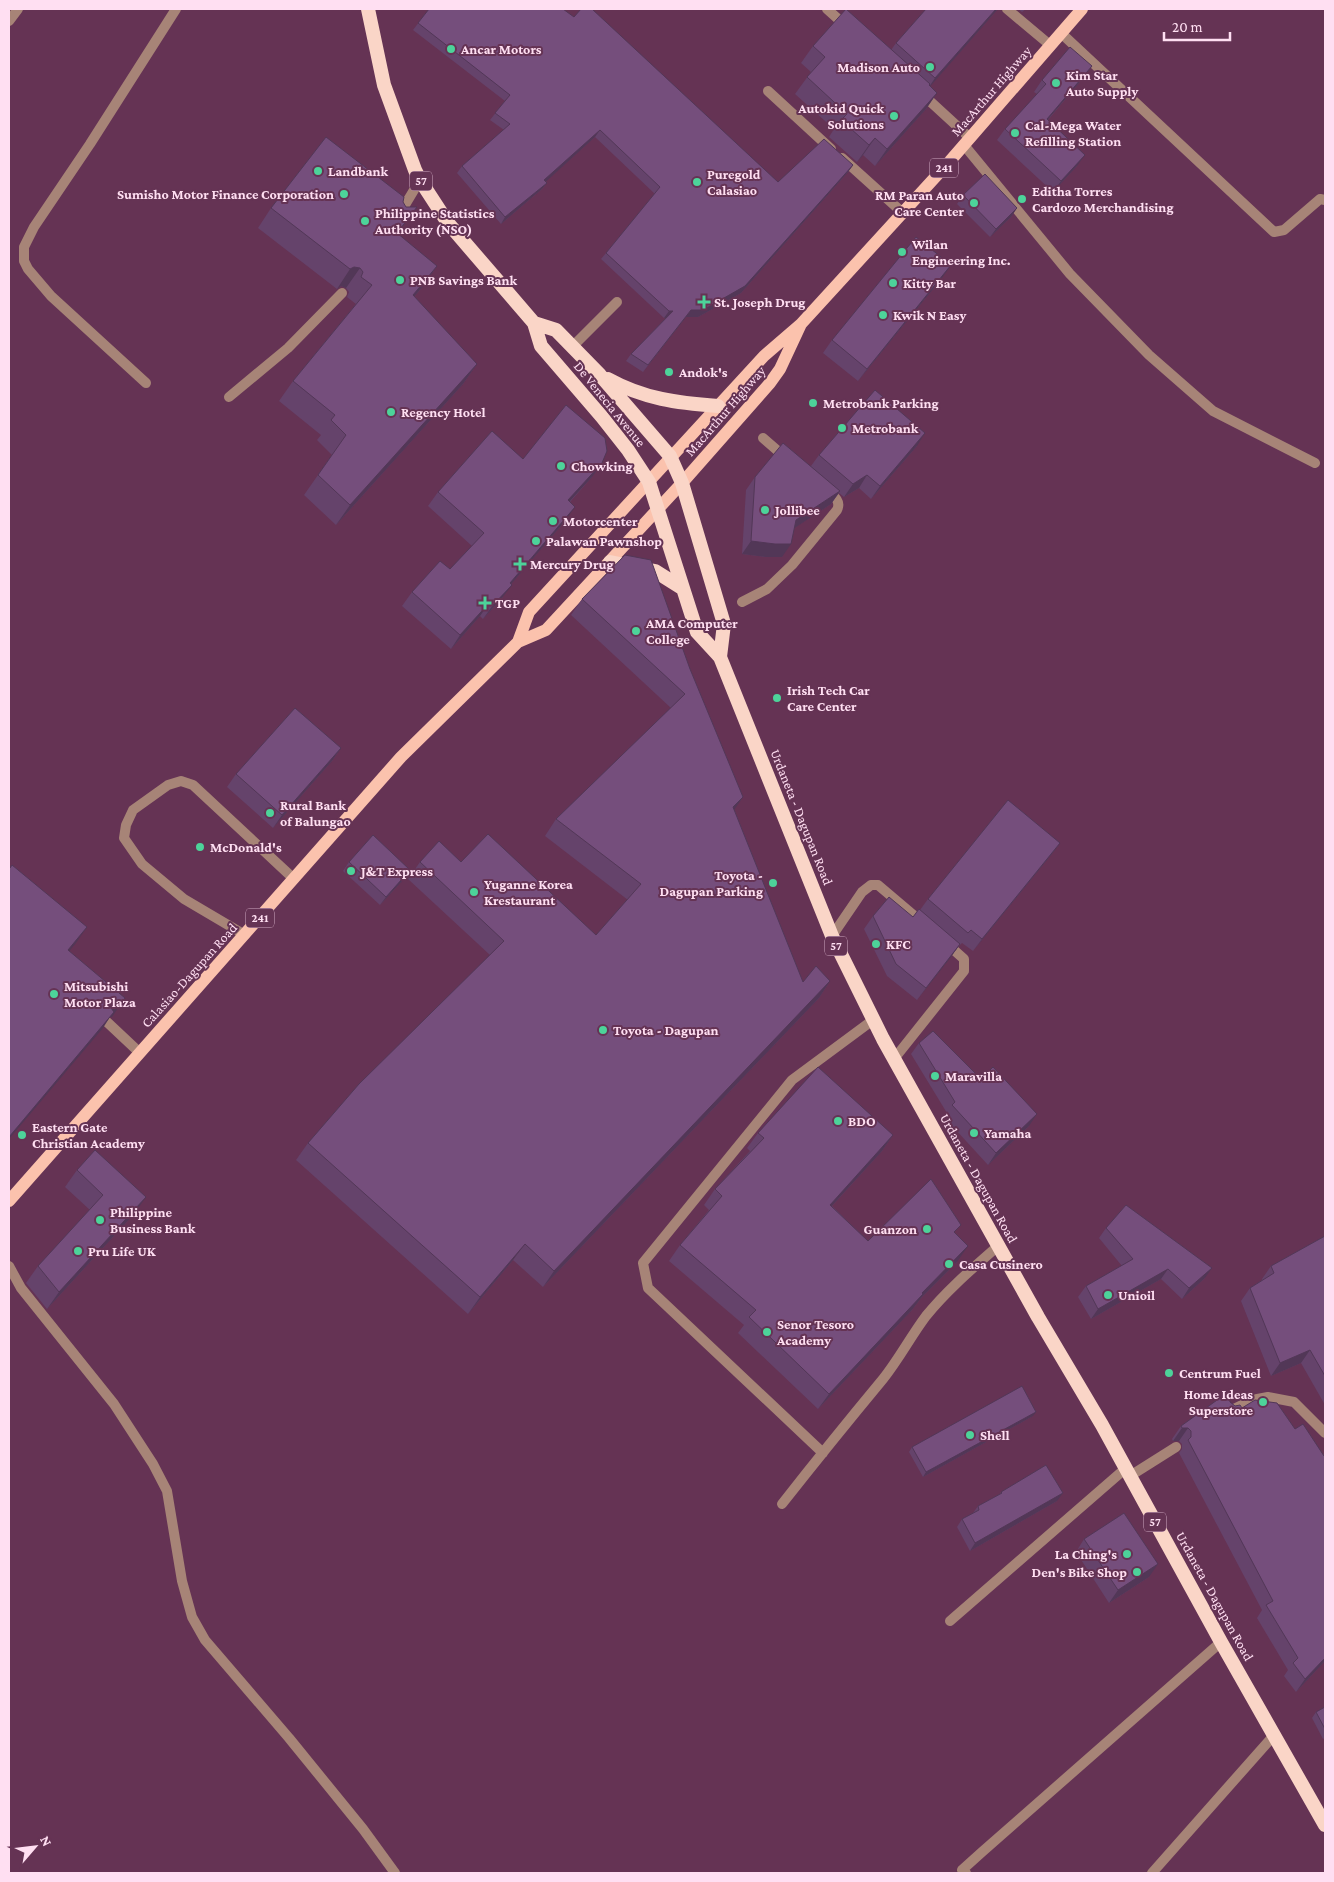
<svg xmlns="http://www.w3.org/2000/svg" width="1334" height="1882" viewBox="0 0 1334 1882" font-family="'Crimson Pro',serif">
	<rect width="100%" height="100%" fill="#653354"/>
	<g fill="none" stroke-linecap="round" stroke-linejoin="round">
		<path stroke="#a78477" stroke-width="10" d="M 827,9 L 847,27
			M 1007,9 L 1050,45
			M 768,91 L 831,149
			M 921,93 L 970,138
			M 964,145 L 1070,274 L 1149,355 L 1213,411 L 1315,463
			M 842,158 L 903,213
			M 399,215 L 420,180
			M 573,346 L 617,302
			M 146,383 L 51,296 L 28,269 L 24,261 L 24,247 L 34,227 L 90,144 L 176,9
			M 229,397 L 288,348 L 342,293
			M 763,438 L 786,458
			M 742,602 L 767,589 L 792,565 L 837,510 C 842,500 832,495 825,489
			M 245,935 L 184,899 L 142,864 L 124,838 L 126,825 L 133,810 L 168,785 L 181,781 L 193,785 L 294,879
			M 832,936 L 862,892 L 871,885 L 878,885 L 924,924
			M 107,1022 L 140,1053
			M 894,1059 L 964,971 L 964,959 L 946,943
			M 1228,1412 L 1252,1400 L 1268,1397 L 1294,1402 L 1325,1433
			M 823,1453 L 648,1288 L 643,1263 L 792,1080 L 873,1020
			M 1130,1476 L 1176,1447
			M 782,1504 C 815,1462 849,1420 883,1379 C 899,1359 911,1336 926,1316 C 947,1290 973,1268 998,1246
			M 950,1621 L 1126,1468
			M 966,1873 L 962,1870 L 982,1852 L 1221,1642
			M 1152,1873 L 1275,1734"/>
		<path stroke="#a78477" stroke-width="10" d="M 9,21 L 18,9
			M 1061,33 L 1274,232 L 1284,230 L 1320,199 L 1325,200
			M 9,1266 L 21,1288 L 114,1404 L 153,1464 L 167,1491 L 182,1581 L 192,1617 L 205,1640 L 289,1738 L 363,1829 L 395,1873"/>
		<path stroke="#fbc2ad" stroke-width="12" d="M 518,642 L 529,612 L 764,356 L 801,324 L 950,161 L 1082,9
			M 9,1201 L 401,757 L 518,642 L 546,630 L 682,483 L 770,383 L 780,369 L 801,324"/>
		<path stroke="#fad5c7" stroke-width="14" d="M 368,9 L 384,85 L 415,170 L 420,180 L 448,223 L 534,323 L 541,346 L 602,417 L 628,450 L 649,482 L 697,632 L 720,657 L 832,936 L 883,1039 L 1038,1317 L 1102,1425 L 1221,1642 L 1325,1825
			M 534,323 L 556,330 L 600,375 L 670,456 L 682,483 L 724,624 L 720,657
			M 608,379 C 644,399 678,403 718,406
			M 610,562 L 655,571 L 682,588"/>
	</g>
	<path fill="#65436b" d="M 429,9 L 778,182 L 853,165 L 848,172 L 741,293 L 698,317 L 686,317 L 643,372 L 626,361 L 631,354 L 666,318 L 664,318 L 601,259 L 655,194 L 595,137 L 546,181 L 547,183 L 542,189 L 501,224 L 457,173 L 462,166 L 504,130 L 490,120 L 505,101 L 413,30 Z
		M 926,9 L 998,9 L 930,86 L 937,93 L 926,109 L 875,166 L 863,155 L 857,162 L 829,137 L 834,129 L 795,94 L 811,72 L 801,63 L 813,46 L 891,50 L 896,43 Z
		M 1018,9 L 1026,9 L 1022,12 Z
		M 1092,66 L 1084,77 L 1048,120 L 1077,166 L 1053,192 L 997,140 L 1005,129 L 1037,94 L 1034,92 L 1042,80 Z
		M 963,195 L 1017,208 L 1011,217 L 990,237 L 957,204 Z
		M 403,202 L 403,226 L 397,234 L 437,266 L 423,286 L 414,297 L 477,364 L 463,384 L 336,525 L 304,495 L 332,455 L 317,440 L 321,435 L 279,401 L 293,381 L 356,304 L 347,297 L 349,292 L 346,288 L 341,286 L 337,289 L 258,228 L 271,208 Z
		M 942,278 L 858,381 L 823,353 L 832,340 Z
		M 917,446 L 871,499 L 859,488 L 844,497 L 839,493 L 831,504 L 794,528 L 782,557 L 766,557 L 742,554 L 746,490 L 755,477 L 811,466 L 819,455 Z
		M 592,477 L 570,502 L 565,521 L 511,584 L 502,598 L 483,619 L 480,616 L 451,649 L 402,606 L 412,592 L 450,569 L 472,546 L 428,506 L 438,492 Z
		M 582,599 L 690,669 L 743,797 L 734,809 L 803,982 L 830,981 L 819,998 L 543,1287 L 513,1260 L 468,1314 L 296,1160 L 308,1143 L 490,955 L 408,879 L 420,862 L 461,862 L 596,935 L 628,900 L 545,836 L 556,819 L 671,708 L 571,615 Z
		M 341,748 L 332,761 L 273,828 L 227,787 L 236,774 Z
		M 1060,843 L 1051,855 L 973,951 L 962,943 L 959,946 L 917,1000 L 887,976 L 864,929 L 873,916 L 913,917 L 920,910 L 928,899 Z
		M 349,862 L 410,870 L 404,879 L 380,905 L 343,871 Z
		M 919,1043 L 981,1079 L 1029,1126 L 988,1165 L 944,1117 L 947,1113 L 911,1054 Z
		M 758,1133 L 893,1135 L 882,1151 L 832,1206 L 868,1241 L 955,1233 L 957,1262 L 921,1298 L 912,1310 L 818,1409 L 738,1333 L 744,1325 L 669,1261 L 680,1245 L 709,1210 L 704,1205 L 715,1189 L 750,1151 L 747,1148 Z
		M 77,1170 L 134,1214 L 47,1309 L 26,1283 L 38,1266 L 90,1210 L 65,1187 Z
		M 1106,1228 L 1205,1278 L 1182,1299 L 1161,1279 L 1091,1319 L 1078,1297 L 1086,1286 L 1122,1266 L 1099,1238 Z
		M 1325,1236 L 1325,1405 L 1301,1363 L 1271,1376 L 1241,1301 L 1250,1288 L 1262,1280 L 1262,1279 L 1271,1266 Z
		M 1229,1398 L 1230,1402 L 1235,1406 L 1295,1429 L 1325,1456 L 1325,1661 L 1296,1692 L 1284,1676 L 1288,1670 L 1257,1618 L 1262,1610 L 1179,1453 L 1182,1449 L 1182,1444 L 1179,1441 L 1173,1441 L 1172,1439 L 1181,1426 Z
		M 1033,1416 L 923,1477 L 909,1452 L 912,1447 Z
		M 1001,1492 L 1057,1501 L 970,1551 L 957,1527 L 962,1519 L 973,1513 L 978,1506 L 999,1495 Z
		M 1084,1539 L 1149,1577 L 1109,1603 L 1076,1552 Z
		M 1325,1707 L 1325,1738 L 1323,1739 L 1312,1718 L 1316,1712 Z"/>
	<path fill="#523757" d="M 996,9 L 998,9 L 927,90 L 935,78 Z
		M 1092,66 L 1084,77 L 1039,130 L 1047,119 Z
		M 937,93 L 926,109 L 875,166 L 887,149 Z
		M 600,130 L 595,137 L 540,187 L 544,180 Z
		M 875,138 L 863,155 L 857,162 L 869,145 Z
		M 1085,155 L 1077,166 L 1053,192 L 1061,181 Z
		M 853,165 L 848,172 L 741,293 L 698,317 L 686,317 L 643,372 L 691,310 Z
		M 547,183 L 542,189 L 501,224 L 505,217 Z
		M 417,207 L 403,226 L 383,253 L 397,233 Z
		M 1017,208 L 1011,217 L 990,237 L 996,229 Z
		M 951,265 L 942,278 L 858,381 L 867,369 Z
		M 437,266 L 423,286 L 399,315 L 413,295 Z
		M 354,267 L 360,268 L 346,288 L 341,286 L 337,289 L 350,269 Z
		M 669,311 L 673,311 L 668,318 L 664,318 Z
		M 477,364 L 463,384 L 336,525 L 350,505 Z
		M 925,433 L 917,446 L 871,499 L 880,486 Z
		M 602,463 L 592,477 L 558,514 L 568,500 Z
		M 867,475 L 859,488 L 844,497 L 853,484 Z
		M 840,491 L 831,504 L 787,533 L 796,520 Z
		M 575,507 L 565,521 L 500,597 L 510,583 Z
		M 751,541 L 791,544 L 782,557 L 766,557 L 742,554 Z
		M 512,585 L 502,598 L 483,619 L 493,605 Z
		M 490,602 L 480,616 L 451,649 L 460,635 Z
		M 341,748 L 332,761 L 273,828 L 282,815 Z
		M 743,797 L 732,813 L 733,807 Z
		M 1060,843 L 1051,855 L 973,951 L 982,939 Z
		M 410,870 L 404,879 L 380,905 L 386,897 Z
		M 87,927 L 76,943 L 57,966 L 68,950 Z
		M 960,944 L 951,957 L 917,1000 L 926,988 Z
		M 830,981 L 819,998 L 543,1287 L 554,1271 Z
		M 125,998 L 114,1014 L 112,1017 L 110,1017 L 103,1028 L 9,1139 L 9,1137 L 113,1002 L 117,1000 Z
		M 1037,1114 L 1029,1126 L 988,1165 L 996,1153 Z
		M 893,1135 L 882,1151 L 819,1220 L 830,1205 Z
		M 146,1197 L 134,1214 L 47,1309 L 59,1292 Z
		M 525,1244 L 513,1260 L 468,1314 L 480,1297 Z
		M 968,1246 L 957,1262 L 921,1298 L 912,1310 L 818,1409 L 829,1394 L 922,1293 Z
		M 1212,1268 L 1205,1278 L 1182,1299 L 1189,1288 Z
		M 1168,1269 L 1161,1279 L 1091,1319 L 1098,1309 Z
		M 1310,1350 L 1301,1363 L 1271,1376 L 1280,1363 Z
		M 1036,1412 L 1033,1416 L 923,1477 L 926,1472 Z
		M 1182,1428 L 1188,1428 L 1179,1441 L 1173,1441 Z
		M 1063,1493 L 1057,1501 L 970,1551 L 975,1543 Z
		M 1158,1564 L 1149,1577 L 1109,1603 L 1118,1590 Z
		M 1325,1658 L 1325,1661 L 1296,1692 L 1305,1679 Z"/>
	<path fill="#754e7c" stroke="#523757" d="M 429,9 L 563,9 L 574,17 L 581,9 L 592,9 L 778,182 L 824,139 L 853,165 L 745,286 L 703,310 L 691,310 L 648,365 L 631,354 L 673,311 L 669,311 L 606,253 L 660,187 L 600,130 L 544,180 L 547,183 L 505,217 L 462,166 L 510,124 L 495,113 L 510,95 L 418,23 Z
		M 846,9 L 930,84 L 929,85 L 937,93 L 887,149 L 875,138 L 869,145 L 841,120 L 847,114 L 807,77 L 825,57 L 813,46 Z
		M 926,9 L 996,9 L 935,78 L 896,43 Z
		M 1070,47 L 1092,66 L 1047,119 L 1085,155 L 1061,181 L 1005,129 L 1046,84 L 1042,80 Z
		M 326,137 L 404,197 L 403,202 L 406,207 L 417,207 L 397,233 L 437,266 L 413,295 L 477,364 L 350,505 L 318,475 L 346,435 L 331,420 L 335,415 L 293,381 L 372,285 L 361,277 L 363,272 L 360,268 L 354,267 L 350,269 L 271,208 Z
		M 985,174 L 1017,208 L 996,229 L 963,195 Z
		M 916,237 L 951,265 L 867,369 L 832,340 Z
		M 875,390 L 925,433 L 880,486 L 867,475 L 853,484 L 819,455 Z
		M 566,405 L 605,438 L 607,451 L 602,463 L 568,500 L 575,507 L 510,583 L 512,585 L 493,605 L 490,602 L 460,635 L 412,592 L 440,561 L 450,569 L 484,533 L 438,492 L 492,431 L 523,459 Z
		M 783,443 L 840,491 L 796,520 L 791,544 L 775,544 L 751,541 L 755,477 Z
		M 625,555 L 651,560 L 690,669 L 743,797 L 733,807 L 803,982 L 816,966 L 830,981 L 554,1271 L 525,1244 L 480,1297 L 308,1143 L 359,1084 L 504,941 L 420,862 L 439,841 L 461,862 L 488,834 L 596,935 L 641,884 L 556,819 L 685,694 L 582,599 Z
		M 295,708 L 341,748 L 282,815 L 236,774 Z
		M 1008,800 L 1060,843 L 982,939 L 971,930 L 968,933 L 928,899 Z
		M 373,835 L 410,870 L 386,897 L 349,862 Z
		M 12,865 L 87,927 L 68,950 L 125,998 L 123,1001 L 117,1000 L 113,1002 L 111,1008 L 114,1012 L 9,1137 L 9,867 L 10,868 Z
		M 889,897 L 913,917 L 919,909 L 960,944 L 926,988 L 896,964 L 873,916 Z
		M 933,1031 L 981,1079 L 993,1067 L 1037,1114 L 996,1153 L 952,1105 L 955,1102 L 919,1043 Z
		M 818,1067 L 893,1135 L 830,1205 L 868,1241 L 931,1179 L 961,1225 L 954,1232 L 968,1246 L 922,1293 L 923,1294 L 829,1394 L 749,1317 L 756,1310 L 680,1245 L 722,1196 L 715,1189 L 764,1138 L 758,1133 Z
		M 95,1150 L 146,1197 L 59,1292 L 38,1266 L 103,1195 L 77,1170 Z
		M 1126,1205 L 1212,1268 L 1189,1288 L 1168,1269 L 1098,1309 L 1086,1286 L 1133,1259 L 1106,1228 Z
		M 1325,1236 L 1325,1376 L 1310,1350 L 1280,1363 L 1250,1288 L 1274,1273 L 1271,1266 Z
		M 1022,1386 L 1036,1412 L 926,1472 L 912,1447 Z
		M 1231,1390 L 1233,1393 L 1229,1398 L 1230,1402 L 1235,1406 L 1240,1405 L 1242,1408 L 1255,1400 L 1277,1403 L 1295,1429 L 1303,1424 L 1324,1456 L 1325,1456 L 1325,1658 L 1305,1679 L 1293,1663 L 1298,1658 L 1266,1605 L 1273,1601 L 1188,1440 L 1191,1437 L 1191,1431 L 1188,1428 L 1182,1428 L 1181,1426 Z
		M 1046,1465 L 1063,1493 L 975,1543 L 962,1519 L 979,1510 L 978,1506 L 1002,1493 L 1001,1492 Z
		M 1124,1513 L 1158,1564 L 1118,1590 L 1084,1539 Z
		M 1325,1707 L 1325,1729 L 1316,1712 Z"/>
	<g fill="#4dd39a" stroke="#653354" stroke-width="2">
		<circle cx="451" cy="49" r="5"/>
		<circle cx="930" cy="67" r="5"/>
		<circle cx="1056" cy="83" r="5"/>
		<circle cx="894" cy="116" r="5"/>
		<circle cx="1015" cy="133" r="5"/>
		<circle cx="318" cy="171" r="5"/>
		<circle cx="697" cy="182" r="5"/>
		<circle cx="344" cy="194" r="5"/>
		<circle cx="1022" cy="199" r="5"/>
		<circle cx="974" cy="203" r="5"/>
		<circle cx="365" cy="221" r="5"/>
		<circle cx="902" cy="252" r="5"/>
		<circle cx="400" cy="280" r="5"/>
		<circle cx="893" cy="283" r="5"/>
		<path d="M701.5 294.5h5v5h5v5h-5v5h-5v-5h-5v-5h5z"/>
		<circle cx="883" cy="315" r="5"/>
		<circle cx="669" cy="372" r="5"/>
		<circle cx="813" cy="403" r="5"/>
		<circle cx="391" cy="412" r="5"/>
		<circle cx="842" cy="428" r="5"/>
		<circle cx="561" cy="466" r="5"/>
		<circle cx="765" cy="510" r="5"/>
		<circle cx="553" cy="521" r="5"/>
		<circle cx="536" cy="541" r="5"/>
		<path d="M517.5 556.5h5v5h5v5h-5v5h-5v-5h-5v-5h5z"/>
		<path d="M482.5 595.5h5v5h5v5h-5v5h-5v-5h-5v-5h5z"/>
		<circle cx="636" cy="631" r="5"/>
		<circle cx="777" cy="698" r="5"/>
		<circle cx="270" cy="813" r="5"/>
		<circle cx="200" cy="847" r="5"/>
		<circle cx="351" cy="871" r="5"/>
		<circle cx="773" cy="883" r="5"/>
		<circle cx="474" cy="892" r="5"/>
		<circle cx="876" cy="944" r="5"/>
		<circle cx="54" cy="994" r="5"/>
		<circle cx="603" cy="1030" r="5"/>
		<circle cx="935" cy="1076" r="5"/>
		<circle cx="838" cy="1121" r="5"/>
		<circle cx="974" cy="1133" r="5"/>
		<circle cx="22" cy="1135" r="5"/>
		<circle cx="100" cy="1220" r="5"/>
		<circle cx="927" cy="1229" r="5"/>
		<circle cx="78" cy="1251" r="5"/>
		<circle cx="949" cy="1264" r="5"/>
		<circle cx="1108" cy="1295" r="5"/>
		<circle cx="767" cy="1332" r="5"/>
		<circle cx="1169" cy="1373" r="5"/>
		<circle cx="1263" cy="1402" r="5"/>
		<circle cx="970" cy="1435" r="5"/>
		<circle cx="1127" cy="1554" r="5"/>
		<circle cx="1137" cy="1572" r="5"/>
	</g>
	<g text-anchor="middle" stroke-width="4" stroke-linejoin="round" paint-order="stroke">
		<g fill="#653354" stroke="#d1abc3" stroke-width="1">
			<rect x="930" y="158.5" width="28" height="19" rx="4"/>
			<rect x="410" y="171.5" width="22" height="19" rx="4"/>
			<rect x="246" y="908.5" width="28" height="19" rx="4"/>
			<rect x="825" y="936.5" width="22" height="19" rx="4"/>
			<rect x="1144" y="1512.5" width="22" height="19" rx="4"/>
		</g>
		<g font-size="12" font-weight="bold" fill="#ffdff2">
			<text x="944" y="172">241</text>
			<text x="421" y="185">57</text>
			<text x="260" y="922">241</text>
			<text x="836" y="950">57</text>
			<text x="1155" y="1526">57</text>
		</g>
		<g font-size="14" font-weight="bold" fill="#ffdff2" stroke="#653354" text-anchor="start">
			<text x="461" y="54">Ancar Motors</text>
			<text x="920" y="72" text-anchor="end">Madison Auto</text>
			<text x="1066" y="80">Kim Star<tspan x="1066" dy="16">Auto Supply</tspan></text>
			<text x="884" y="113" text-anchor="end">Autokid Quick<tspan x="884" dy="16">Solutions</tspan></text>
			<text x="1025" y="130">Cal-Mega Water<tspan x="1025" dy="16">Refilling Station</tspan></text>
			<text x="328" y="176">Landbank</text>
			<text x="707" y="179">Puregold<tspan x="707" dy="16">Calasiao</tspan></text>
			<text x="1032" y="196">Editha Torres<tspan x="1032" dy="16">Cardozo Merchandising</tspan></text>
			<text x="334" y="199" text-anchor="end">Sumisho Motor Finance Corporation</text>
			<text x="964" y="200" text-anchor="end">RM Paran Auto<tspan x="964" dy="16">Care Center</tspan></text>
			<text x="375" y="218">Philippine Statistics<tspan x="375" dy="16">Authority (NSO)</tspan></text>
			<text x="912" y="249">Wilan<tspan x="912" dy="16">Engineering Inc.</tspan></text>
			<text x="410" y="285">PNB Savings Bank</text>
			<text x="903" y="288">Kitty Bar</text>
			<text x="714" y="307">St. Joseph Drug</text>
			<text x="893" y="320">Kwik N Easy</text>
			<text x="679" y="377">Andok's</text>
			<text x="823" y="408">Metrobank Parking</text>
			<text x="401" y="417">Regency Hotel</text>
			<text x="852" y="433">Metrobank</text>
			<text x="571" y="471">Chowking</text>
			<text x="775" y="515">Jollibee</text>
			<text x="563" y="526">Motorcenter</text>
			<text x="546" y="546">Palawan Pawnshop</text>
			<text x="530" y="569">Mercury Drug</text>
			<text x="495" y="608">TGP</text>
			<text x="646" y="628">AMA Computer<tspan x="646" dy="16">College</tspan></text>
			<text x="787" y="695">Irish Tech Car<tspan x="787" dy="16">Care Center</tspan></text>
			<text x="280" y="810">Rural Bank<tspan x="280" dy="16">of Balungao</tspan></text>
			<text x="210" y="852">McDonald's</text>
			<text x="361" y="876">J&amp;T Express</text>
			<text x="763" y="880" text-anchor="end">Toyota -<tspan x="763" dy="16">Dagupan Parking</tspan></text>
			<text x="484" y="889">Yuganne Korea<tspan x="484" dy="16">Krestaurant</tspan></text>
			<text x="886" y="949">KFC</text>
			<text x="64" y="991">Mitsubishi<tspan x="64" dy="16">Motor Plaza</tspan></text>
			<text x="613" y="1035">Toyota - Dagupan</text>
			<text x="945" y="1081">Maravilla</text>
			<text x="848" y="1126">BDO</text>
			<text x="32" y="1132">Eastern Gate<tspan x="32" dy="16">Christian Academy</tspan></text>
			<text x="984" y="1138">Yamaha</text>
			<text x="110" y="1217">Philippine<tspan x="110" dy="16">Business Bank</tspan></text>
			<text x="917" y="1234" text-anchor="end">Guanzon</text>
			<text x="88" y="1256">Pru Life UK</text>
			<text x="959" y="1269">Casa Cusinero</text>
			<text x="1118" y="1300">Unioil</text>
			<text x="777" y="1329">Senor Tesoro<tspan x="777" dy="16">Academy</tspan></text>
			<text x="1179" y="1378">Centrum Fuel</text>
			<text x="1253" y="1399" text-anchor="end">Home Ideas<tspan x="1253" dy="16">Superstore</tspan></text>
			<text x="980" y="1440">Shell</text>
			<text x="1117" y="1559" text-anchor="end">La Ching's</text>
			<text x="1127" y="1577" text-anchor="end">Den's Bike Shop</text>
		</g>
		<g font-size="14" fill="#ffdff2" stroke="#653354">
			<text transform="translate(991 91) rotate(-49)" y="5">MacArthur Highway</text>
			<text transform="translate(610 404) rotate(51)" y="5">De Venecia Avenue</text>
			<text transform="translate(725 411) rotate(-49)" y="5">MacArthur Highway</text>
			<text transform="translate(802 817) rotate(68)" y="5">Urdaneta - Dagupan Road</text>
			<text transform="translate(189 975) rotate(-48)" y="5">Calasiao-Dagupan Road</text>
			<text transform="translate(979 1178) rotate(61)" y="5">Urdaneta - Dagupan Road</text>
			<text transform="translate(1215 1596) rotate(61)" y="5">Urdaneta - Dagupan Road</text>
		</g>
	</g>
	<rect width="1334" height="1882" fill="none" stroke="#ffdff2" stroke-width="20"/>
	<g transform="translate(35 1847) rotate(62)" stroke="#653354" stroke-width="4" paint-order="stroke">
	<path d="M0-4L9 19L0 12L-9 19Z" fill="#ffdff2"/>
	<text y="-8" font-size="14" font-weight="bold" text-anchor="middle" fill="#ffdff2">N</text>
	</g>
	<path d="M1164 32v8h66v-8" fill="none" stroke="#ffdff2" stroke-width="2.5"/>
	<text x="1172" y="32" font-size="15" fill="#ffdff2" stroke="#653354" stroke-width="4" paint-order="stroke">20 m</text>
</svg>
